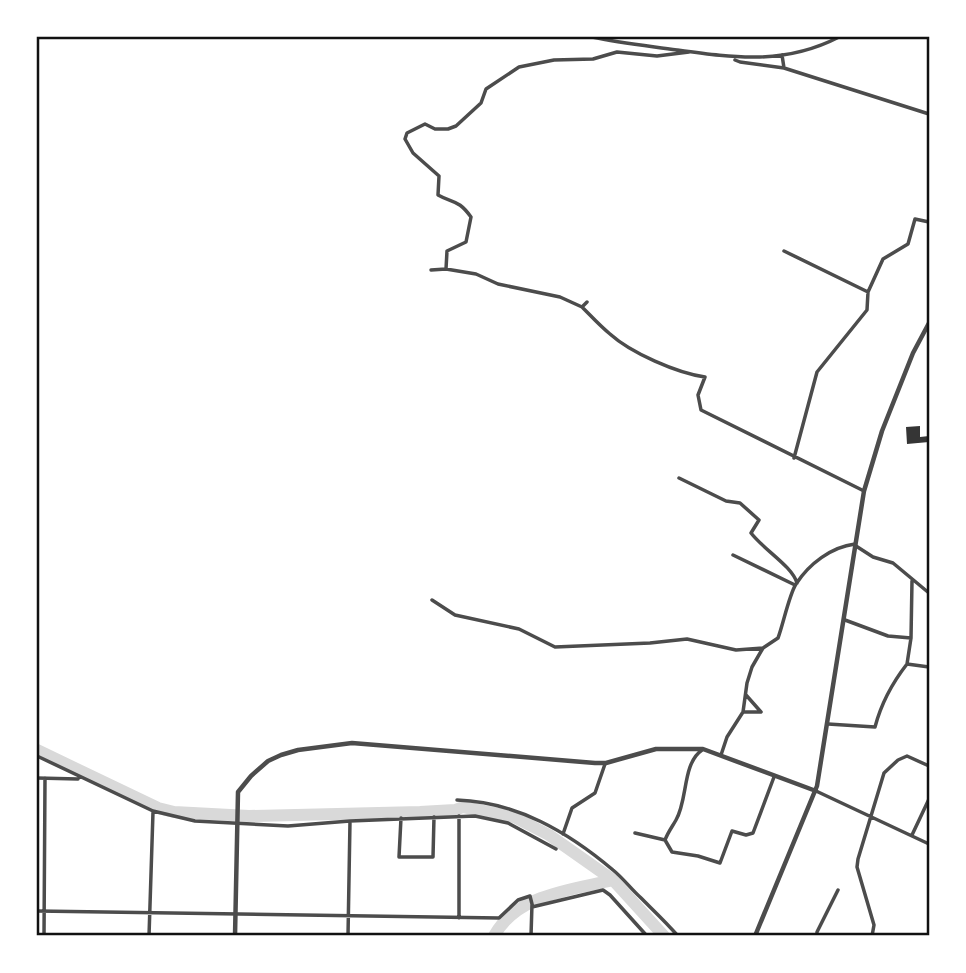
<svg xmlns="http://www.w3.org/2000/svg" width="966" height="973" viewBox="0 0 966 973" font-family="Signika,sans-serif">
	<rect width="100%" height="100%" fill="#fff"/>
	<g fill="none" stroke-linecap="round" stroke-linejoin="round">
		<path stroke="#d9d9d9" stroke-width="12" d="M 37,750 L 158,808 L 174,812 L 249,816 L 420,812 L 455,810 L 463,807 L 514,817 L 549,835 L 613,880 L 664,936
			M 494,936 C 517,894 571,890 613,880"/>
	</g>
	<path fill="#353535" d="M 920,426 L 920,437 L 929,436 L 929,442 L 907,444 L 906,427 Z"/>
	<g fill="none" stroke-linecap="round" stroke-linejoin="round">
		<path stroke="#4c4c4c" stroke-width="3.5" d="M 592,37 C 620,43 649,46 677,50 C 735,58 785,65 839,37
			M 782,55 L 784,68 L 929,114
			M 735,60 L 740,62 L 784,68
			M 784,251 L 868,292
			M 446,269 L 447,251 L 466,242 L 471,217 C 458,199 454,204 438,195 L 439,176 L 413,153 L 405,139 L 407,133 L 425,124 L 435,129 L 448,129 L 456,126 L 481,103 L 486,89 L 519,67 L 554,60 L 593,59 L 617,52 L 657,56 L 689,52
			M 431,270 L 446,269 L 476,274 L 498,284 L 560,297 L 582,307
			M 587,302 L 582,307 C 591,316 600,326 610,334 C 631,353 677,373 705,377 L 698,395 L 701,410 L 864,491
			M 794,458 L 817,372 L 867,310 L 868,292 L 883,259 L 908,244 L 915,219 L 929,222
			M 679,478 L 726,501 L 740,503 L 759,520 L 751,533 C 764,550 792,566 797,583
			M 856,546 L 873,557 L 893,563 L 929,593
			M 733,555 L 795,585
			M 432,600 L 455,615 L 519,629 L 555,647 L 650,643 L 687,639 L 736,650 L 763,648
			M 845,620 L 888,636 L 911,638 L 907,664
			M 911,638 L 912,581
			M 746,695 L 761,712
			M 743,712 L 761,712
			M 828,724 L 875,727 C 881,704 893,682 907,664 L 929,667
			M 721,755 L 727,737 L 743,712 L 747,683 L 752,667 L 763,648 L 778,638 C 783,625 789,595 796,584 C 809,564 831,547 855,544
			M 37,756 L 153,811 L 195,821 L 288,826 L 350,821 L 475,816 L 508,823 L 556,849
			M 37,778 L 78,779
			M 816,791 L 929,844
			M 457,800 C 517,802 568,832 613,870 C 623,878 631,889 640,897 C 653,910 666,922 678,936
			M 401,818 L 399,857 L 433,857 L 434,817
			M 635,833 L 665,840 L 672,852 L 698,856 L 720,863 L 732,831 L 746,835 L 753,833 L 774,777
			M 563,834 L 572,808 L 595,793 L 605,764
			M 912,835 L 929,799
			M 665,840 C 668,832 672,827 676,820 C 688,800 682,764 702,750
			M 532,907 L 603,890 L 610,895 L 647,936
			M 37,911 L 499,918 L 518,900 L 530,896 L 532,904 L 531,936
			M 459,918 L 459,816
			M 44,936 L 45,778
			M 149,936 L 153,812
			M 348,936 L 350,821
			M 817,936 L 817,932 L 838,890
			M 872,936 L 874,925 L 857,867 L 858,859 L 884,773 L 898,760 L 907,756 L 929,766"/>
		<path stroke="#4c4c4c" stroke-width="4.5" d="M 235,936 L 238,792 L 251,776 L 268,761 L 281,755 L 298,750 L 352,743 L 595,763 L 606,763 L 656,749 L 703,749 L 816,791
			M 755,936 L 817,786 L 864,491 L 882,431 L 913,353 L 929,323"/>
	</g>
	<rect width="966" height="973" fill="none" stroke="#ffffff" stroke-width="77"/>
	<rect x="38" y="38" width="890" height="896" fill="none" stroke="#111" stroke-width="2.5"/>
</svg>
